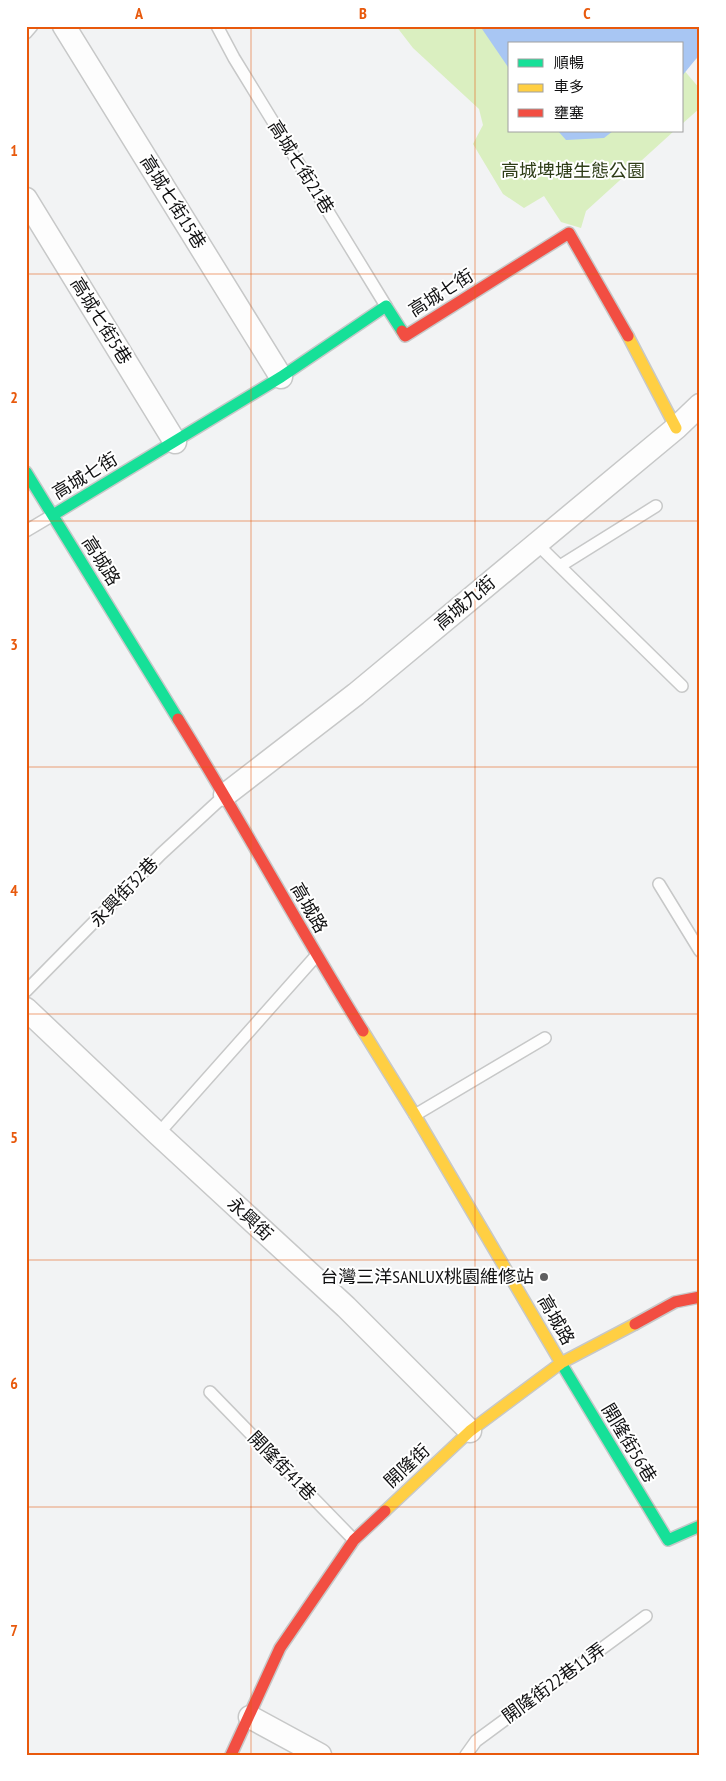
<svg xmlns="http://www.w3.org/2000/svg" width="726" height="1781" viewBox="0 0 726 1781" font-family="'PT Sans Narrow','Noto Sans TC',sans-serif">
	<rect width="100%" height="100%" fill="#f2f3f4"/>
	<path fill="#daefc0" d="M 396,26 L 700,26 L 700,56 L 683,69 L 700,89 L 700,108 L 682,124 L 682,44 L 510,44 L 510,131 L 674,131 L 586,211 L 581,228 L 561,222 L 544,196 L 524,208 L 503,194 L 473,144 L 483,125 L 479,109 L 413,48 Z"/>
	<path fill="#a8c6f3" d="M 480,26 L 700,26 L 700,54 L 682,76 L 682,44 L 510,44 L 510,70 Z
		M 558,131 L 613,131 L 604,138 L 566,140 Z"/>
	<g fill="none" stroke-linecap="round" stroke-linejoin="round">
		<g stroke="#c7c8c8" stroke-width="14">
			<path id="lane" d="M 217,26 L 234,58 L 386,306
				M 26,33 L 32,26
				M 26,531 L 53,515
				M 534,541 L 682,686
				M 560,566 L 656,506
				M 659,884 L 700,951
				M 26,991 L 161,854 L 225,795
				M 415,1115 L 545,1038
				M 158,1134 L 316,956
				M 210,1392 L 354,1540
				M 466,1755 L 476,1741 L 646,1616"/>
		</g>
		<g stroke="#c7c8c8" stroke-width="25">
			<path id="street" d="M 64,26 L 281,377
				M 26,199 L 175,442
				M 225,795 L 356,694 L 676,428 L 700,405
				M 26,1009 L 158,1134 L 346,1307 L 470,1431
				M 250,1717 L 320,1755"/>
		</g>
		<g stroke="#c7c8c8" stroke-width="14">
			<path id="fast" d="M 26,472 L 178,719
				M 53,515 L 281,377 L 386,306 L 402,331
				M 561,1363 L 668,1540 L 700,1526"/>
		</g>
		<g stroke="#c7c8c8" stroke-width="14">
			<path id="slow" d="M 628,336 L 676,428
				M 363,1031 L 415,1115 L 561,1363
				M 385,1511 L 470,1431 L 561,1363 L 635,1324"/>
		</g>
		<g stroke="#c7c8c8" stroke-width="14">
			<path id="jam" d="M 402,331 L 405,336 L 569,233 L 628,336
				M 178,719 C 242,822 299,928 363,1031
				M 635,1324 L 675,1302 L 700,1297
				M 231,1755 L 280,1648 L 354,1540 L 385,1511"/>
		</g>
		<use href="#lane" stroke="#fdfdfd" stroke-width="11"/>
		<use href="#street" stroke="#fdfdfd" stroke-width="22"/>
		<use href="#fast" stroke="#16e098" stroke-width="11"/>
		<use href="#slow" stroke="#ffcf43" stroke-width="11"/>
		<use href="#jam" stroke="#f24e42" stroke-width="11"/>
	</g>
	<path fill="none" stroke="#e8590c" stroke-width="1" stroke-opacity="0.55" d="M 251,26 L 251,1755M 475,26 L 475,1755M 26,274 L 700,274M 26,521 L 700,521M 26,767 L 700,767M 26,1014 L 700,1014M 26,1260 L 700,1260M 26,1507 L 700,1507"/>
	<circle fill="#606061" stroke="#fff" stroke-width="2" cx="544" cy="1277" r="5"/>
	<g text-anchor="middle" stroke-width="4" stroke-linejoin="round" paint-order="stroke">
		<g font-size="18" fill="#111112" stroke="#fff">
			<text transform="translate(301 167) rotate(58)" y="6">高城七街21巷</text>
			<text transform="translate(173 202) rotate(58)" y="6">高城七街15巷</text>
			<text transform="translate(441 293) rotate(-32)" y="6">高城七街</text>
			<text transform="translate(101 321) rotate(58)" y="6">高城七街5巷</text>
			<text transform="translate(85 476) rotate(-31)" y="6">高城七街</text>
			<text transform="translate(101 561) rotate(58)" y="6">高城路</text>
			<text transform="translate(465 603) rotate(-40)" y="6">高城九街</text>
			<text transform="translate(124 892) rotate(-46)" y="6">永興街32巷</text>
			<text transform="translate(309 908) rotate(60)" y="6">高城路</text>
			<text transform="translate(250 1219) rotate(43)" y="6">永興街</text>
			<text transform="translate(556 1320) rotate(60)" y="6">高城路</text>
			<text transform="translate(629 1443) rotate(59)" y="6">開隆街56巷</text>
			<text transform="translate(282 1466) rotate(46)" y="6">開隆街41巷</text>
			<text transform="translate(407 1466) rotate(-43)" y="6">開隆街</text>
			<text transform="translate(554 1683) rotate(-36)" y="6">開隆街22巷11弄</text>
		</g>
		<g font-size="18" fill="#2e3d17" stroke="#fff">
			<text x="573" y="177">高城埤塘生態公園</text>
		</g>
		<g font-size="18" fill="#111112" stroke="#fff" text-anchor="end">
			<text x="534" y="1283">台灣三洋SANLUX桃園維修站</text>
		</g>
	</g>
	<rect width="726" height="1781" fill="none" stroke="#ffffff" stroke-width="55"/>
	<rect x="508" y="42" width="175" height="90" fill="#ffffff" stroke="#a0a0a0"/>
	<rect x="518" y="59" width="25" height="8" fill="#16e098" stroke="#a0a0a0"/>
	<text x="554" y="68" font-size="15" fill="#111112">順暢</text>
	<rect x="518" y="84" width="25" height="8" fill="#ffcf43" stroke="#a0a0a0"/>
	<text x="554" y="92" font-size="15" fill="#111112">車多</text>
	<rect x="518" y="109" width="25" height="8" fill="#f24e42" stroke="#a0a0a0"/>
	<text x="554" y="118" font-size="15" fill="#111112">壅塞</text>
	<rect x="28" y="28" width="670" height="1726" fill="none" stroke="#e8590c" stroke-width="2"/>
	<g font-size="16" text-anchor="middle" font-weight="bold" fill="#e8590c">
		<text x="139" y="19">A</text>
		<text x="363" y="19">B</text>
		<text x="587" y="19">C</text>
		<text x="14" y="156">1</text>
		<text x="14" y="403">2</text>
		<text x="14" y="650">3</text>
		<text x="14" y="896">4</text>
		<text x="14" y="1143">5</text>
		<text x="14" y="1389">6</text>
		<text x="14" y="1636">7</text>
	</g>
</svg>
